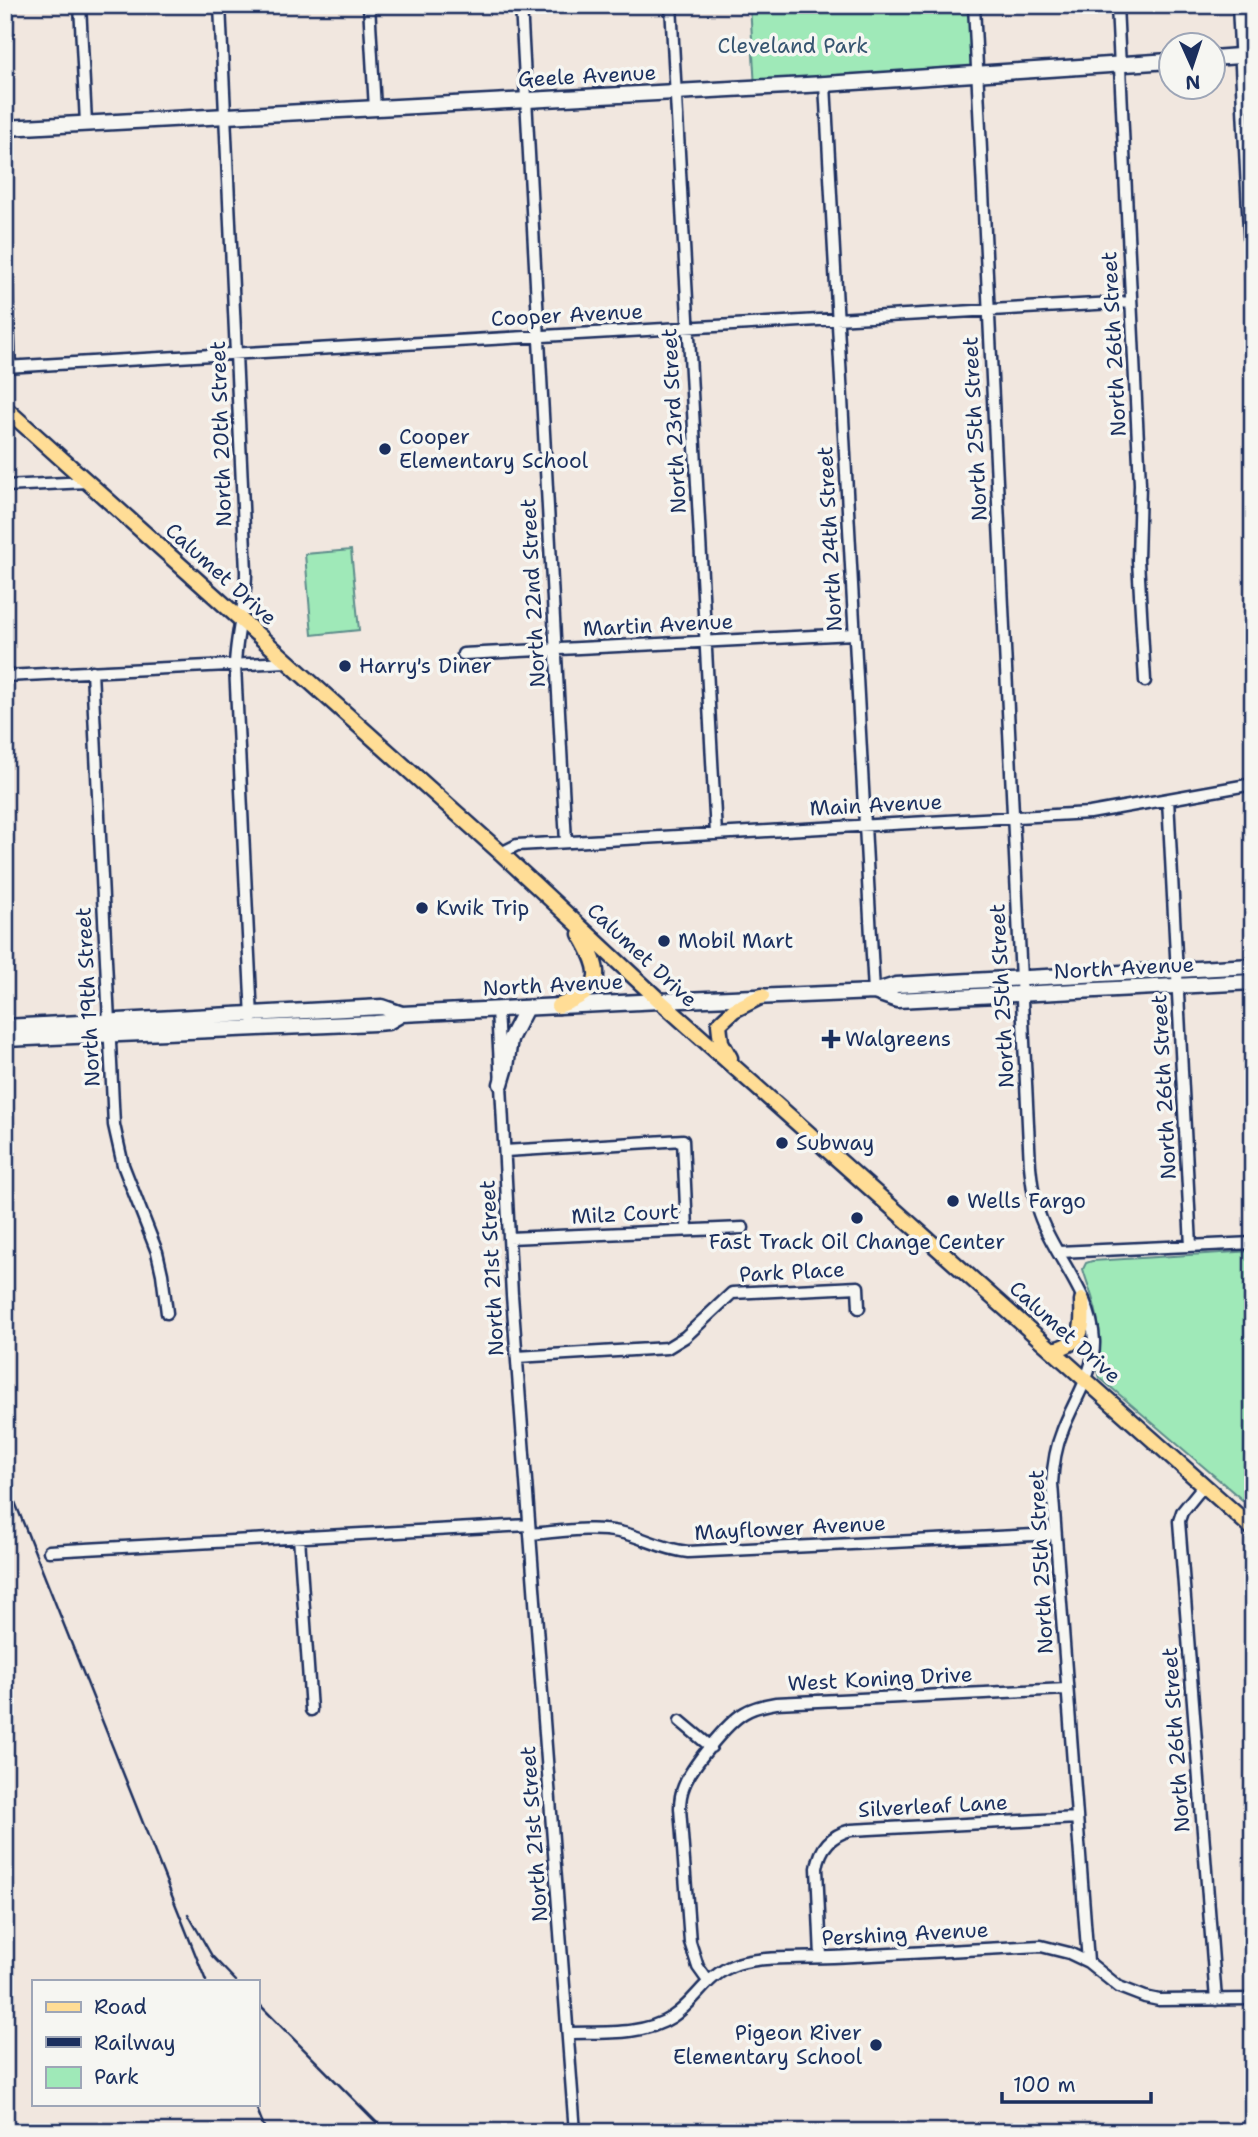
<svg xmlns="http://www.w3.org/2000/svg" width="1258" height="2137" viewBox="0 0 1258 2137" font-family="'Shantell Sans',sans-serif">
	<rect width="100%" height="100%" fill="#f1e7df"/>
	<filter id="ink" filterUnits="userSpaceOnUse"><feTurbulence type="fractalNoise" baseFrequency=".0143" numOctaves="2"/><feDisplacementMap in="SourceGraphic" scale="14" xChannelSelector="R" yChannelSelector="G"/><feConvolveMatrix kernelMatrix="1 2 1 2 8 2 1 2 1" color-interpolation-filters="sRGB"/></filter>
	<g filter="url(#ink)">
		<path fill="#9fe9b8" stroke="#5d8c8b" stroke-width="2" d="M 750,5 L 974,5 L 977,75 L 755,88 Z
			M 351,550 L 359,630 L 312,635 L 305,554 Z
			M 1253,1251 L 1253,1509 L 1100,1378 C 1095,1367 1100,1338 1098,1323 C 1096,1303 1088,1287 1083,1269 L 1086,1263 L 1092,1261 Z"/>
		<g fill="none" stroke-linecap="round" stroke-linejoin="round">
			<g stroke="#1b2f5e" stroke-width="15">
				<path id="street" d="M 80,5 L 86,123
					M 220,5 L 246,572 C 246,604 236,633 235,665 L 252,1018
					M 369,5 L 375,109
					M 521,5 L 566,842
					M 671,5 L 716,834
					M 974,5 L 1030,1166 C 1032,1185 1034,1202 1041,1219 C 1057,1260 1092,1295 1094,1341 C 1095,1373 1072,1403 1062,1432 C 1055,1449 1053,1466 1052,1484 L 1088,1962
					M 1117,5 L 1140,484 L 1138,560 L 1145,681
					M 1238,5 L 1253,313
					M 825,84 L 874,992
					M 5,240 L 10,367
					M 5,367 L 1131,302
					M 5,486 L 87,482
					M 463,654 L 854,634
					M 92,671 L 114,1125 L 123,1165 L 157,1252 L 162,1274 L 167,1313
					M 5,676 L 288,662
					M 1168,799 L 1191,1246
					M 501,853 L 517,845 L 1090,813 L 1253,784
					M 497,1009 L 512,1295 L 575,2132
					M 505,1151 L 683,1140 L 687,1230
					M 509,1238 L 743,1228
					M 1059,1252 L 1253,1243
					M 517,1357 L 667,1348 L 685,1337 L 732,1293 L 858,1287 L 859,1308
					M 1204,1485 L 1182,1512 L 1179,1521 L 1216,2000
					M 530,1534 C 559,1532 591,1526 619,1532 C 644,1537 660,1549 688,1552 L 1055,1534
					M 299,1537 L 311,1710
					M 49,1551 L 529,1525
					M 680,1721 L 711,1747
					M 821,1957 L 817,1868 C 820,1848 831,1835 851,1830 L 1077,1818
					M 708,1981 L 698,1967 L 690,1942 L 680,1808 C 680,1800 681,1793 684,1786 C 691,1767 727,1723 744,1713 C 754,1707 764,1705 776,1703 L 1067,1689
					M 568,2033 C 601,2032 643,2036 672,2017 C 698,2000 705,1975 737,1964 C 763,1956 805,1958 833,1957 C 902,1953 971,1950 1041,1946 L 1069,1953 L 1088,1962 L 1119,1987 L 1145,1997 L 1159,2000 L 1253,1999"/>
			</g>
			<g stroke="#1b2f5e" stroke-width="19">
				<path id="secondary" d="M 1212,58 L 1253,55
					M 5,128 L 825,84 L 1170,61
					M 874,992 L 897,1000 L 1253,982
					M 5,1027 L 382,1007 L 402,1014
					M 5,1039 L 375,1023 L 388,1022 L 402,1014 L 660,1001 L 874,992 L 896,985 L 1253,966
					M 501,1084 L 506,1067 L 510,1039 L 526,1008"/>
			</g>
			<g stroke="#1b2f5e" stroke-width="19">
				<path id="primary" d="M 5,408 L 501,853 L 660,1001 L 1253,1529
					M 558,1006 C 606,989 603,973 580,934
					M 730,1058 L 721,1042 L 719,1024 L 734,1010 L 762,996
					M 1053,1350 C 1085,1342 1083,1329 1082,1300"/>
			</g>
			<use href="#street" stroke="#f6f6f2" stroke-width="10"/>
			<use href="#secondary" stroke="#f6f6f2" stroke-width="14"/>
			<use href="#primary" stroke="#ffdd96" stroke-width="14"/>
			<path stroke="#1b2f5e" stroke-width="2.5" d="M 5,1477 L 206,1981
				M 188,1914 L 212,1956 L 236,1981
				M 257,2002 L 386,2132
				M 255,2104 L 266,2132"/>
		</g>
	</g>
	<g fill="#1b2f5e" stroke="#f6f6f2" stroke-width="2.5">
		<circle cx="385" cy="449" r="7"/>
		<circle cx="345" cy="666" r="7"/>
		<circle cx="422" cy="908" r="7"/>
		<circle cx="664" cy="941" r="7"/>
		<path d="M827.5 1028.5h7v7h7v7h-7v7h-7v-7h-7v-7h7z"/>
		<circle cx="782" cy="1143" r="7"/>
		<circle cx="953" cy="1201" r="7"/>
		<circle cx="857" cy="1218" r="7"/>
		<circle cx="876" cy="2045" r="7"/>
	</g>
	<g text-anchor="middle" stroke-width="7" stroke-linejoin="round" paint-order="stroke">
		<g font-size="21" fill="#355470" stroke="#f6f6f2">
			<text x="793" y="53">Cleveland Park</text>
		</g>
		<g font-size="21" fill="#1b2f5e" stroke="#f6f6f2">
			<text transform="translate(587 76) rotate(-3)" y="7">Geele Avenue</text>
			<text transform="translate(567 315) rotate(-3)" y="7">Cooper Avenue</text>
			<text transform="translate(1114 344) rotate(-93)" y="7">North 26th Street</text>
			<text transform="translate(674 421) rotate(-93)" y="7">North 23rd Street</text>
			<text transform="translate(975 429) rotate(-93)" y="7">North 25th Street</text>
			<text transform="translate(221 434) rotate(-92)" y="7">North 20th Street</text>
			<text transform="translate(830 539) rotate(-93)" y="7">North 24th Street</text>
			<text transform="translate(221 574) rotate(42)" y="7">Calumet Drive</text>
			<text transform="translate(533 593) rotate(-93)" y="7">North 22nd Street</text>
			<text transform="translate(658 625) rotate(-3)" y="7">Martin Avenue</text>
			<text transform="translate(876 805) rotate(-3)" y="7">Main Avenue</text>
			<text transform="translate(642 955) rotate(43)" y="7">Calumet Drive</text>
			<text transform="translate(1124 968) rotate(-3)" y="7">North Avenue</text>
			<text transform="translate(553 985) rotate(-3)" y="7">North Avenue</text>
			<text transform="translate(1002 996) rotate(-93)" y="7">North 25th Street</text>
			<text transform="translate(88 997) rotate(-93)" y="7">North 19th Street</text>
			<text transform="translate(1164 1087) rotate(-93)" y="7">North 26th Street</text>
			<text transform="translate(625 1214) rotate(-3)" y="7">Milz Court</text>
			<text transform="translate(492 1268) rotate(-93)" y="7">North 21st Street</text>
			<text transform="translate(792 1272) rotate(-3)" y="7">Park Place</text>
			<text transform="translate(1065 1332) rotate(42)" y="7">Calumet Drive</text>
			<text transform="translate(790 1528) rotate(-3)" y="7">Mayflower Avenue</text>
			<text transform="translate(1041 1562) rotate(-93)" y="7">North 25th Street</text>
			<text transform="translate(880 1679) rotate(-3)" y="7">West Koning Drive</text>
			<text transform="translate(1176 1740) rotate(-94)" y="7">North 26th Street</text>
			<text transform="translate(933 1806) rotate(-3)" y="7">Silverleaf Lane</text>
			<text transform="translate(534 1834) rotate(-94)" y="7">North 21st Street</text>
			<text transform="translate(905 1934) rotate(-3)" y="7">Pershing Avenue</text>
		</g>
		<g font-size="21" fill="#1b2f5e" stroke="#f6f6f2" text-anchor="start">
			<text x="399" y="444">Cooper<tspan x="399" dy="24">Elementary School</tspan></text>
			<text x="359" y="673">Harry's Diner</text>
			<text x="436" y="915">Kwik Trip</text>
			<text x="678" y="948">Mobil Mart</text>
			<text x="845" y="1046">Walgreens</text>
			<text x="796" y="1150">Subway</text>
			<text x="967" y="1208">Wells Fargo</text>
			<text x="857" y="1249" text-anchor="middle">Fast Track Oil Change Center</text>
			<text x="862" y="2040" text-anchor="end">Pigeon River<tspan x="862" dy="24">Elementary School</tspan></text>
		</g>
	</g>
	<rect width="1258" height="2137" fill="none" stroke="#f6f6f2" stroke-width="28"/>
	<rect x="14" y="14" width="1230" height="2109" fill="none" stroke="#1b2f5e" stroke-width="2.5" filter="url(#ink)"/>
	<rect x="32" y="1980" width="228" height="126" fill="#f6f6f2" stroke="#9ea6b7" stroke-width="2"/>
	<rect x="46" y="2002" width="35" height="10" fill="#ffdd96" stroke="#9ea6b7" stroke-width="2"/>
	<text x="94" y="2014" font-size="21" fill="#1b2f5e">Road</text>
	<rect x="46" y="2037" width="35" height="10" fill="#1b2f5e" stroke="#9ea6b7" stroke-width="2"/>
	<text x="94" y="2050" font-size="21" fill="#1b2f5e">Railway</text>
	<rect x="46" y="2067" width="35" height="21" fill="#9fe9b8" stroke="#9ea6b7" stroke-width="2"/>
	<text x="94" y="2084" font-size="21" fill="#1b2f5e">Park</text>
	<g transform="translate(1192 66) rotate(177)"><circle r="33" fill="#f6f6f2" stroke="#9ea6b7" stroke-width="2"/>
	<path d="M0-5L12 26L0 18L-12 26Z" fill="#1b2f5e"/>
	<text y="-10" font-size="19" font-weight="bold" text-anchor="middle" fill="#1b2f5e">N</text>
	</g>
	<path d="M1002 2092v10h149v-10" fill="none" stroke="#1b2f5e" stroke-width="3.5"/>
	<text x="1013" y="2092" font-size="21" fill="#1b2f5e" stroke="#f6f6f2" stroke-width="5" paint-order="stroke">100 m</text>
</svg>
